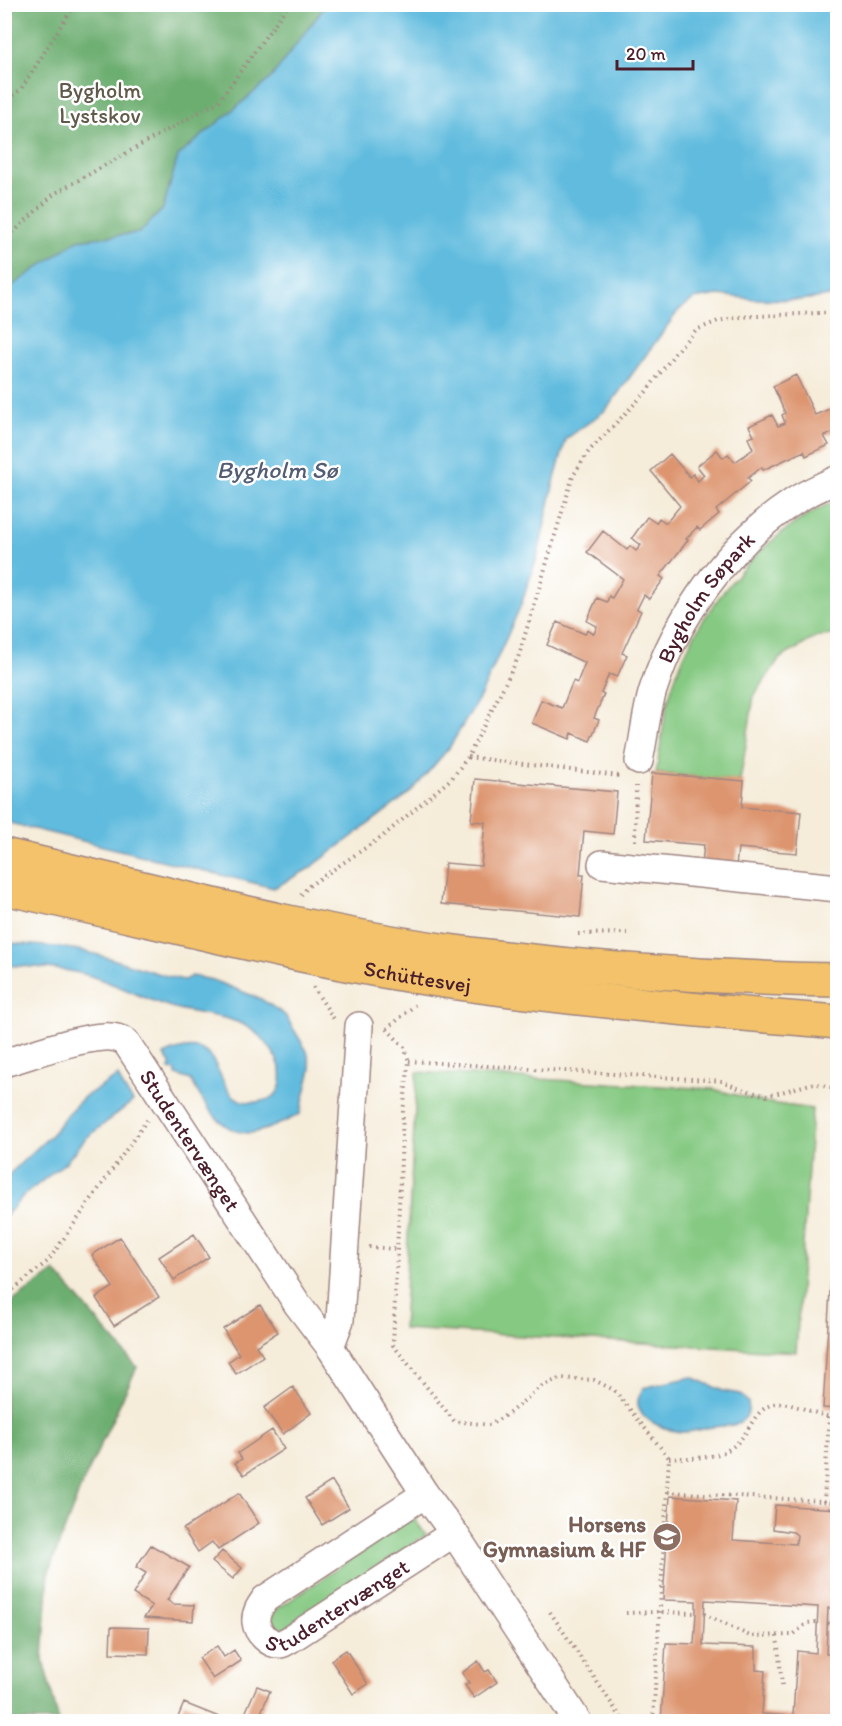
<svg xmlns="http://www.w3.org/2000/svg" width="842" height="1726" viewBox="0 0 842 1726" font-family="Itim,sans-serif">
	<rect width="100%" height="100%" fill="#fff"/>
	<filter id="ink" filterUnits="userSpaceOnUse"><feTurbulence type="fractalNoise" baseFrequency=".0167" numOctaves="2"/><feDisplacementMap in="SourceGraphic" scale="12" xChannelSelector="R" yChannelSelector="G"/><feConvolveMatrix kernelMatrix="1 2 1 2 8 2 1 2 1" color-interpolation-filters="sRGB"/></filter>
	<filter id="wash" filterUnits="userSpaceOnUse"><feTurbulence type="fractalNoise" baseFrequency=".008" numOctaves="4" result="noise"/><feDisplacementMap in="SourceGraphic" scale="24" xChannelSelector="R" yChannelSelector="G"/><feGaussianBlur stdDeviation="1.35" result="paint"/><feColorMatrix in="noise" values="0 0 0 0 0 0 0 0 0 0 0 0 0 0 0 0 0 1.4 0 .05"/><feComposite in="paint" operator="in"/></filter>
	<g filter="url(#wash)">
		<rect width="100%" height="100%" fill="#f5ecd9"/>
		<path fill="#85c982" stroke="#687456" stroke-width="1.5" d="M 837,500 L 837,634 L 816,637 L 779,659 L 754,696 L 740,781 L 656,773 C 660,749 663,725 668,701 C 689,618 759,534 837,500 Z
			M 417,1072 L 713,1089 L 763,1102 L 812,1109 L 796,1352 L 403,1329 Z
			M 413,1517 L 426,1535 L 285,1629 L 276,1629 L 271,1623 L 273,1612 Z"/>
		<path fill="#6cad70" stroke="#5b664e" stroke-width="1.5" d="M 5,5 L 326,5 L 270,79 L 178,156 L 163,209 L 138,234 L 78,240 L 5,291 Z
			M 55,1271 L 137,1367 L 81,1487 L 49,1571 L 43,1660 L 59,1721 L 5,1721 L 5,1307 Z"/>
		<path fill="#61bbde" stroke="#566d84" stroke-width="1.5" d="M 326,5 L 837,5 L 837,295 L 801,300 L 755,299 L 718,295 L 694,299 L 678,311 L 606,410 L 566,439 L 553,486 L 539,551 L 521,605 L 481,695 L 449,748 L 411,792 L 310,868 L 274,888 L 5,822 L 5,291 L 78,240 L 139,233 L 163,209 L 178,156 L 270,79 Z
			M 4,942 C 29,946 54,945 78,950 C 114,957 148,973 184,980 L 192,976 L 213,980 L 261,999 L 285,1015 L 307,1051 L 311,1069 L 300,1114 C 286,1121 272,1129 256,1132 C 224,1139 203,1103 191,1080 L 176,1075 L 176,1071 L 170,1069 L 170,1063 L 164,1055 C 229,1024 209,1098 248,1102 C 256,1103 267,1101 274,1096 C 281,1090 282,1079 281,1071 C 277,1054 264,1037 249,1028 C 227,1014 196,1015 171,1007 C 143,999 117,984 90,976 C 65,968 31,967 5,965 Z
			M 118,1076 L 124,1089 L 133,1101 L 85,1139 L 66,1162 L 22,1197 L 5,1217 L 5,1178 L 52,1134 L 67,1114 L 84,1097 Z
			M 692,1377 L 723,1391 L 740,1394 L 748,1402 C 749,1408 749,1414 744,1419 C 735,1428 724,1425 713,1427 C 704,1428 694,1432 685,1432 C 669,1432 636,1420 638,1401 C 638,1397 642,1391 643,1388 Z"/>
		<g id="blocks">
			<path fill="#dd9570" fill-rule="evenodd" d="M 796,375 L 815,415 L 834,407 L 832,399 L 838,398 L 838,431 L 824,436 L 829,445 L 806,456 L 804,451 L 763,470 L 762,467 L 748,478 L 751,481 L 716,510 L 719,514 L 700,530 L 697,527 L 686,539 L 688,540 L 660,576 L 664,579 L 649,599 L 644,595 L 637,609 L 641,611 L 622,653 L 627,655 L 617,677 L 609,674 L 601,693 L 604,694 L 594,718 L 599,720 L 590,741 L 572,733 L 570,739 L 532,723 L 541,700 L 562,708 L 573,681 L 577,683 L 585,663 L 547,645 L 557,622 L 585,634 L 587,630 L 594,634 L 597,626 L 587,621 L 597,598 L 607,602 L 609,596 L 612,598 L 623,579 L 587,552 L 603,531 L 627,550 L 630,546 L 636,551 L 641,545 L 632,538 L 647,517 L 656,523 L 659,518 L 666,523 L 680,506 L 651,471 L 670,454 L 690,477 L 693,474 L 698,481 L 704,475 L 697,466 L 717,450 L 723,458 L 728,454 L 735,462 L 753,449 L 748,438 L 754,436 L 749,426 L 772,415 L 778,426 L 785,423 L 782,415 L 785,413 L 773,386 Z
				M 652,773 L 744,781 L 742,807 L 801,812 L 797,853 L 738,848 L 736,866 L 702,863 L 704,845 L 646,840 Z
				M 475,779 L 617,792 L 613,834 L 584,831 L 580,875 L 584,875 L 580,917 L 441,904 L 445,863 L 481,866 L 485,822 L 471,821 Z
				M 194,1234 L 209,1257 L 174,1280 L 159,1257 Z
				M 120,1237 L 159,1297 L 114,1326 L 96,1298 L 113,1287 L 92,1255 Z
				M 831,1274 L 838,1274 L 838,1409 L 823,1408 Z
				M 260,1305 L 278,1332 L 256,1346 L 263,1356 L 236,1374 L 228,1362 L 239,1354 L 223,1329 Z
				M 293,1387 L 311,1413 L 283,1434 L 264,1408 Z
				M 272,1430 L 284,1449 L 244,1475 L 235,1463 L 242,1459 L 238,1453 Z
				M 332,1481 L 349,1508 L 322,1525 L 305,1498 Z
				M 239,1493 L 259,1523 L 218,1550 L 212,1542 L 198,1552 L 183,1529 Z
				M 670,1496 L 736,1501 L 733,1540 L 796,1544 L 797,1535 L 793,1532 L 773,1529 L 775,1505 L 838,1509 L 838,1608 L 828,1608 L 826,1654 L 838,1654 L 838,1722 L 661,1722 L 666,1643 L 694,1644 L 696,1613 L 696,1601 L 663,1600 ZM 705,1600 L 818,1607 L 816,1653 L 797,1651 L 793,1716 L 762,1714 L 765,1671 L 756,1670 L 756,1647 L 703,1645 Z
				M 151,1545 L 189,1567 L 167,1600 L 173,1604 L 194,1605 L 193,1621 L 144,1618 L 152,1606 L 133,1594 L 146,1573 L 136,1567 Z
				M 222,1551 L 242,1568 L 233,1579 L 212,1562 Z
				M 111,1627 L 149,1628 L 148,1654 L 110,1653 Z
				M 217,1646 L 224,1657 L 234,1650 L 241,1661 L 213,1679 L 199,1658 Z
				M 346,1650 L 368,1684 L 353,1694 L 331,1660 Z
				M 478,1661 L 485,1672 L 489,1670 L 497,1682 L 474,1698 L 465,1685 L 469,1683 L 462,1673 Z
				M 257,1686 L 270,1691 L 257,1722 L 252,1722 L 243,1718 Z
				M 184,1703 L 229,1721 L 229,1722 L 176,1722 Z"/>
		</g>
	</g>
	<g filter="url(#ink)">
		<use href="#blocks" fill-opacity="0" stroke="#a08682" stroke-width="1.5"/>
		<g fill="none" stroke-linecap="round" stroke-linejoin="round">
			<g stroke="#a08682" stroke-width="30">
				<g id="minor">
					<path id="s1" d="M 639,761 C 644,738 646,712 653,690 C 676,617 730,543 793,502 C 806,493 823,486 838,479"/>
					<path d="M 602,864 L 838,888"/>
					<path id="s2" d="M 4,1063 C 35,1054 73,1039 104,1037 C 112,1036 119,1038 126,1042 L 298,1305 L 330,1347 L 425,1494 L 454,1533 L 578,1722"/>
					<path d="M 330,1347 L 340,1320 L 359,1026"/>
					<path id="s3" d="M 425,1494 L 265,1599 C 260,1606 255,1613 256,1622 C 257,1632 269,1645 280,1644 C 283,1644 286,1641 289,1640 L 454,1533"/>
				</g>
			</g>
			<g stroke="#a08682" stroke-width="36">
				<g id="primary">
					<path d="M 4,855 C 152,889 298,930 448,951 C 578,968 707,978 838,980"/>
					<path id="s4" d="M 4,888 C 151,919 296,959 444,981 C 575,1000 706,1011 838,1022"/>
				</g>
			</g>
			<path stroke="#a08682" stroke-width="4" stroke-dasharray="1.5 4.5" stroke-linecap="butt" d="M 4,104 L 21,89 L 75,4
				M 4,241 L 54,194 L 219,101 L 289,4
				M 468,757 L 619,776
				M 635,841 L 636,786
				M 301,895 L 309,886 L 383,836 L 452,778 L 468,757 L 518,658 L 573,476 L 589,451 L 646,392 L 679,348 L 696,330 L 718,321 L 739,317 L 838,312
				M 578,934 L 627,933
				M 313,987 L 334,1019
				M 387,1029 L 404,1047 L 409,1061 L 403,1112 L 393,1345 L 454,1421 L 490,1425 L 509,1413 L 542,1386 L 560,1378 L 594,1380 L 614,1390 L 669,1458 L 653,1722
				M 387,1029 L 415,1005
				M 409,1061 L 722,1081 L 740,1089 L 767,1096 L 814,1083 L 838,1089
				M 369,1247 L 397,1249
				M 4,1297 L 48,1261 L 147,1120
				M 669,1458 C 691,1458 719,1460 736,1444 C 751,1431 753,1410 774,1404 C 791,1400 818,1417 838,1418
				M 668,1492 L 838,1502
				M 824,1502 L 829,1417
				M 550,1612 L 624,1722
				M 626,1613 L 660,1612 L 696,1613
				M 704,1614 L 750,1636 L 793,1635 L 807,1623 L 817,1622
				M 828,1623 L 838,1628
				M 777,1636 L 782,1685"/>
			<use href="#minor" stroke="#fff" stroke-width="27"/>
			<use href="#primary" stroke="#f3c26a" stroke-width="33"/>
		</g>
	</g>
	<defs>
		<g id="university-disc" transform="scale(1.5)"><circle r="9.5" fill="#8d6e63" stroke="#fff"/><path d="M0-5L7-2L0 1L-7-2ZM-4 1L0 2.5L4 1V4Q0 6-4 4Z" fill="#fff"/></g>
	</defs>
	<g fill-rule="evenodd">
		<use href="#university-disc" x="667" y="1537"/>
	</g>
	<g text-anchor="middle" stroke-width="5" stroke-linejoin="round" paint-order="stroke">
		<g font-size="22" fill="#5f5a49" stroke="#fff">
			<text x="100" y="98">Bygholm<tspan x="100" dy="25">Lystskov</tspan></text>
		</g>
		<g font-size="22" fill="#4a1f2b" stroke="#fff">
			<text dy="8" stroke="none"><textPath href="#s1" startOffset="180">Bygholm Søpark</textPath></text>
			<text dy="8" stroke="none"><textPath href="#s4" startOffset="423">Schüttesvej</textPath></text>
			<text dy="8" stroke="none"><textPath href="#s2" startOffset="244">Studentervænget</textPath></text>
			<text dy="8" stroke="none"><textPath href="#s3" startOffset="320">Studentervænget</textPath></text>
		</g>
		<g font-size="22" font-weight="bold" fill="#785e54" stroke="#fff" text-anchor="end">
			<text x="646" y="1532">Horsens<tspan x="646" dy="25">Gymnasium &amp; HF</tspan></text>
		</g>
		<g font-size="24" font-style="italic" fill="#535d73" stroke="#fff">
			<text x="277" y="478">Bygholm Sø</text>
		</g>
	</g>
	<rect width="842" height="1726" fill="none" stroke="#fff" stroke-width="24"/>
	<path d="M617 60v9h76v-9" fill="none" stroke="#4a1f2b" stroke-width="3"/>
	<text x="626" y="60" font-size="18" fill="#4a1f2b" stroke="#ffffff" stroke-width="4.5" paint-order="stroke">20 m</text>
</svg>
